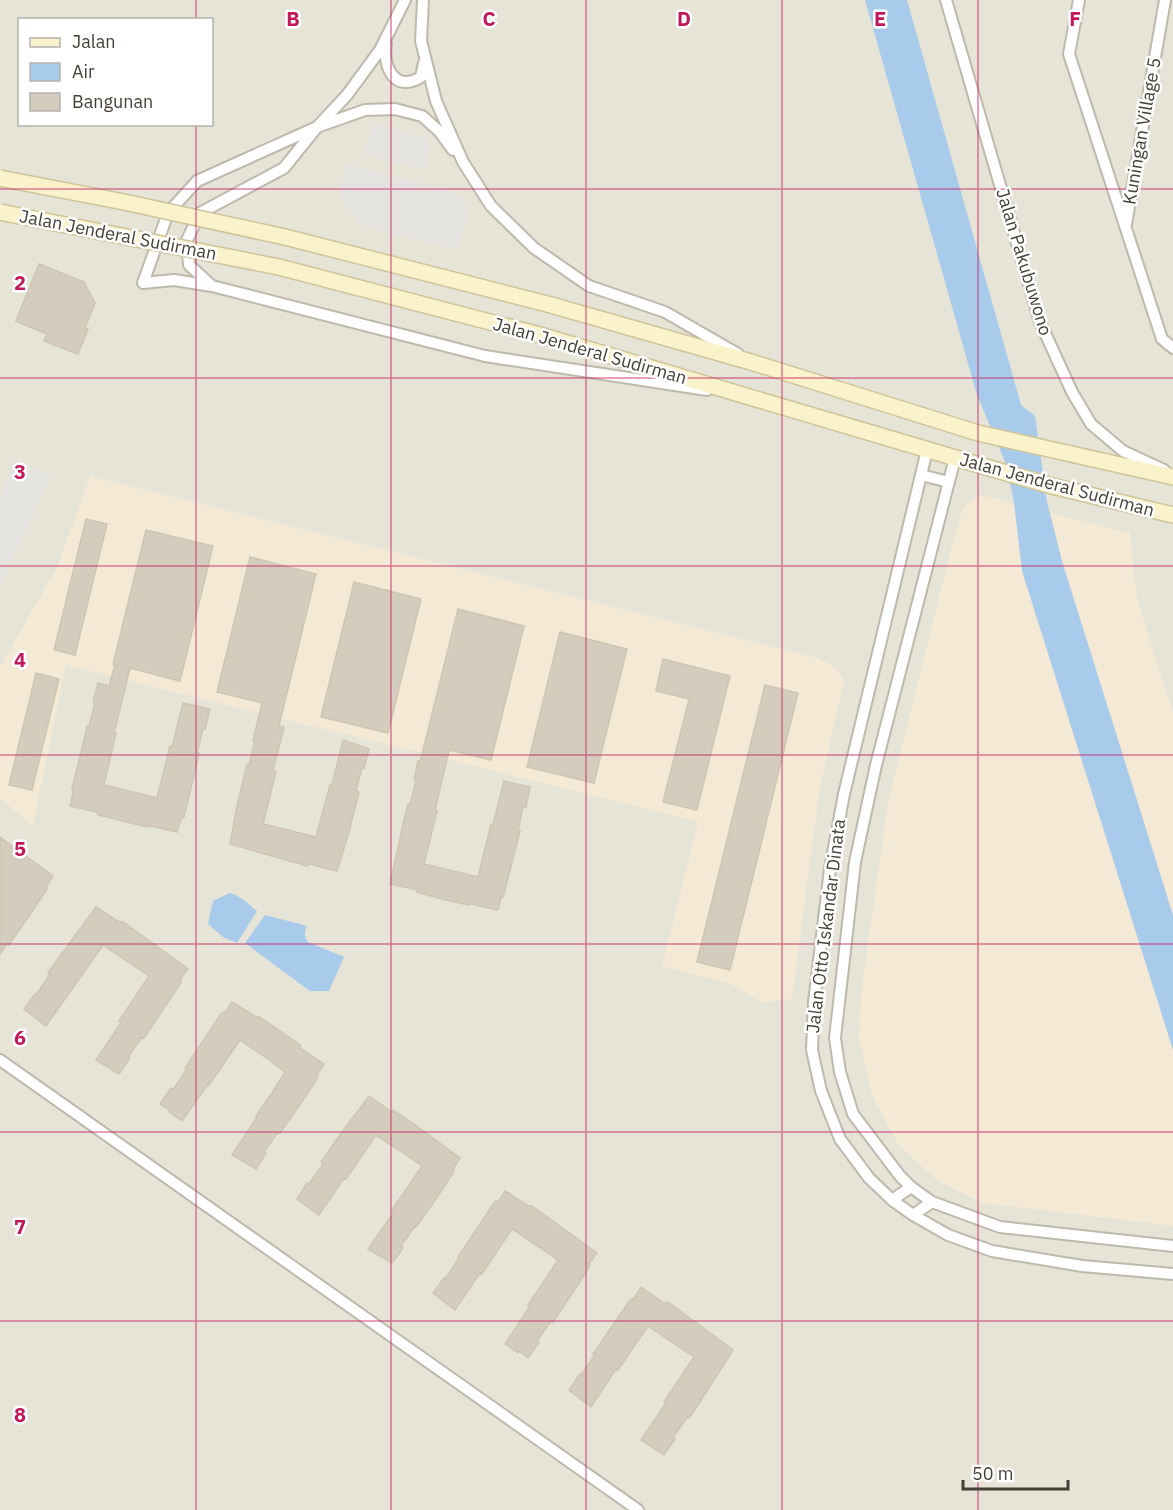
<svg xmlns="http://www.w3.org/2000/svg" width="1173" height="1510" viewBox="0 0 1173 1510" font-family="'IBM Plex Sans',sans-serif">
	<rect width="100%" height="100%" fill="#f3f0e8"/>
	<path fill="#e6e3d7" fill-rule="evenodd" d="M 0,0 L 1173,0 L 1173,1510 L 0,1510 ZM 20,20 L 212,20 L 212,124 L 20,124 Z"/>
	<path fill="#f3e9d5" d="M 90,476 L 818,658 L 836,668 L 844,681 L 820,787 L 792,999 L 761,1003 L 733,985 L 662,966 L 698,822 L 66,665 L 33,826 L 0,798 L 0,667 L 58,565 Z
		M 981,495 L 1130,533 L 1137,599 L 1173,713 L 1173,1226 L 982,1203 L 938,1181 L 899,1146 L 872,1095 L 859,1039 L 861,992 L 888,802 L 951,549 L 963,507 Z"/>
	<path fill="#e4e3e0" d="M 372,124 L 429,138 L 427,146 L 431,148 L 425,170 L 365,155 Z
		M 347,165 L 444,188 L 460,197 L 469,205 L 458,250 L 365,227 L 338,194 Z
		M 13,458 L 51,476 L 0,585 L 0,500 L 7,484 Z"/>
	<path fill="#a9cbeb" d="M 865,0 L 907,0 L 1021,405 L 1035,416 L 1047,502 L 1062,561 L 1173,915 L 1173,1050 L 1022,571 L 1014,502 L 1006,464 L 977,395 Z
		M 230,893 C 241,896 248,904 257,911 L 237,943 L 223,937 L 208,924 L 213,901 Z
		M 265,915 L 307,926 C 304,932 304,936 308,942 L 344,957 L 329,991 L 310,991 L 245,943 Z"/>
	<path fill="#d4cdbe" stroke="#cec5b2" stroke-width="1.5" d="M 39,264 L 84,282 L 95,303 L 85,328 L 88,329 L 78,354 L 44,341 L 47,334 L 16,321 Z
		M 86,519 L 107,524 L 75,655 L 54,650 Z
		M 146,530 L 213,546 L 180,681 L 130,668 L 114,733 L 116,733 L 104,785 L 157,798 L 170,746 L 172,747 L 183,703 L 210,709 L 205,729 L 203,729 L 197,753 L 199,753 L 198,759 L 184,817 L 181,819 L 177,832 L 151,826 L 147,827 L 99,815 L 97,812 L 70,806 L 73,793 L 72,789 L 86,732 L 87,726 L 89,726 L 95,703 L 93,702 L 98,683 L 109,686 L 115,665 L 113,664 Z
		M 250,557 L 316,574 L 279,726 L 284,727 L 273,771 L 276,772 L 263,824 L 316,837 L 330,785 L 332,785 L 343,740 L 369,749 L 364,768 L 362,767 L 356,791 L 359,792 L 349,832 L 337,871 L 310,864 L 307,866 L 230,844 L 238,801 L 247,765 L 249,765 L 255,741 L 253,741 L 262,703 L 217,692 Z
		M 354,582 L 421,599 L 388,733 L 321,717 Z
		M 458,609 L 524,626 L 491,760 L 449,750 L 435,810 L 437,811 L 424,864 L 478,877 L 491,824 L 493,825 L 504,781 L 530,787 L 526,807 L 523,807 L 518,831 L 520,831 L 504,894 L 503,897 L 501,897 L 498,910 L 471,904 L 468,905 L 442,899 L 417,892 L 418,890 L 390,884 L 404,820 L 408,804 L 410,805 L 416,780 L 414,780 L 418,761 L 420,762 Z
		M 560,632 L 627,649 L 594,783 L 527,767 Z
		M 663,659 L 730,676 L 697,810 L 663,802 L 689,699 L 656,691 Z
		M 36,673 L 59,679 L 32,790 L 9,785 Z
		M 765,685 L 798,693 L 730,970 L 697,962 Z
		M 0,837 L 53,876 L 46,887 L 47,888 L 46,891 L 9,945 L 7,943 L 0,954 Z
		M 96,907 L 119,922 L 123,922 L 188,969 L 180,980 L 181,981 L 180,984 L 144,1038 L 142,1037 L 128,1057 L 130,1058 L 119,1074 L 96,1060 L 121,1023 L 119,1021 L 149,976 L 103,945 L 46,1026 L 24,1009 L 35,994 L 36,995 L 50,974 L 48,973 L 55,963 Z
		M 232,1002 L 256,1017 L 259,1017 L 264,1020 L 300,1045 L 301,1049 L 324,1064 L 317,1075 L 318,1076 L 317,1079 L 305,1097 L 280,1133 L 278,1132 L 264,1152 L 266,1153 L 256,1169 L 232,1155 L 257,1117 L 256,1116 L 272,1093 L 285,1072 L 268,1059 L 240,1040 L 209,1085 L 208,1084 L 182,1121 L 169,1112 L 170,1110 L 160,1104 L 171,1088 L 173,1090 L 187,1069 L 185,1068 L 221,1014 L 224,1012 L 225,1013 Z
		M 369,1096 L 392,1112 L 393,1110 L 414,1124 L 460,1158 L 453,1169 L 454,1170 L 453,1173 L 436,1199 L 416,1227 L 415,1226 L 401,1246 L 403,1248 L 392,1263 L 368,1249 L 394,1212 L 392,1210 L 422,1166 L 402,1152 L 376,1135 L 346,1179 L 344,1178 L 319,1215 L 297,1199 L 307,1183 L 309,1184 L 323,1164 L 321,1162 L 337,1139 Z
		M 505,1191 L 528,1206 L 532,1206 L 597,1253 L 589,1264 L 590,1265 L 589,1268 L 553,1322 L 551,1321 L 537,1341 L 539,1342 L 528,1358 L 519,1351 L 518,1353 L 505,1344 L 530,1306 L 528,1305 L 558,1260 L 521,1235 L 512,1229 L 482,1274 L 480,1273 L 455,1310 L 433,1293 L 444,1278 L 445,1279 L 459,1258 L 458,1257 L 494,1203 L 496,1201 L 498,1202 Z
		M 641,1287 L 664,1303 L 668,1302 L 733,1350 L 696,1408 L 689,1418 L 687,1417 L 673,1438 L 675,1439 L 664,1455 L 641,1440 L 666,1403 L 664,1402 L 694,1357 L 648,1326 L 618,1370 L 616,1369 L 591,1407 L 569,1390 L 580,1374 L 581,1375 L 595,1355 L 593,1354 L 630,1300 L 634,1298 Z"/>
	<g fill="none" stroke-linecap="round" stroke-linejoin="round">
		<g stroke="#beb9ab" stroke-width="14">
			<path id="minor" d="M 405,0 L 380,50 L 347,95 L 317,127 L 197,181 L 168,213 L 143,283 L 174,280 L 212,286 L 485,356 L 707,390
				M 423,0 L 421,41 L 436,101 L 463,162 L 491,206 L 534,248 L 589,286 L 665,312 L 738,354
				M 946,0 L 1040,322 L 1072,392 L 1091,424 L 1123,451 L 1164,470
				M 1079,0 L 1069,54 L 1162,339 L 1173,348
				M 386,44 C 383,68 395,93 421,77 L 424,63
				M 1126,224 L 1165,0
				M 212,286 L 189,265 L 187,240 L 200,213 L 284,168 L 317,127 L 365,110 L 395,109 L 422,116 L 439,131 L 453,150
				M 927,450 L 844,794 L 830,869 L 814,1002 L 812,1050 L 821,1091 L 840,1139 L 869,1178 L 892,1200 L 913,1215 L 948,1235 L 992,1251 L 1082,1266 L 1173,1274
				M 955,458 L 876,765 L 855,862 L 835,1038 L 840,1072 L 853,1114 L 900,1176 L 911,1187 L 932,1202 L 1000,1227 L 1173,1246
				M 921,475 L 949,482
				M 0,1060 L 638,1510
				M 892,1200 L 911,1187
				M 913,1215 L 932,1202"/>
		</g>
		<g stroke="#cfc59b" stroke-width="18">
			<path id="secondary" d="M 285,237 L 551,305 L 751,362 L 978,433 L 1173,477
				M 279,267 L 540,335 L 986,467 L 1052,486 L 1173,515"/>
		</g>
		<use href="#minor" stroke="#fff" stroke-width="10"/>
		<use href="#secondary" stroke="#faf2ca" stroke-width="15"/>
		<g stroke="#cfc59b" stroke-width="18" stroke-linecap="butt">
			<path id="secondary-bridge" d="M 0,178 L 124,202 L 285,237
				M 0,212 L 279,267"/>
		</g>
		<use href="#secondary-bridge" stroke="#faf2ca" stroke-width="15"/>
	</g>
	<path fill="none" stroke="#c2185b" stroke-width="1.5" stroke-opacity="0.55" d="M 196,0 L 196,20M 391,0 L 391,1510M 586,0 L 586,1510M 782,0 L 782,1510M 978,0 L 978,1510M 196,124 L 196,1510M 0,189 L 1173,189M 0,378 L 1173,378M 0,566 L 1173,566M 0,755 L 1173,755M 0,944 L 1173,944M 0,1132 L 1173,1132M 0,1321 L 1173,1321"/>
	<g text-anchor="middle" stroke-width="5" stroke-linejoin="round" paint-order="stroke">
		<g font-size="18" fill="#464137" stroke="#fff">
			<text transform="translate(1142 131) rotate(-80)" y="6">Kuningan Village 5</text>
			<text transform="translate(118 235) rotate(11)" y="6">Jalan Jenderal Sudirman</text>
			<text transform="translate(1024 262) rotate(73)" y="6">Jalan Pakubuwono</text>
			<text transform="translate(590 351) rotate(16)" y="6">Jalan Jenderal Sudirman</text>
			<text transform="translate(1057 485) rotate(15)" y="6">Jalan Jenderal Sudirman</text>
			<text transform="translate(826 926) rotate(-83)" y="6">Jalan Otto Iskandar Dinata</text>
		</g>
	</g>
	<g font-size="20" text-anchor="middle" font-weight="bold" fill="#c2185b" stroke="#fff" stroke-width="5" stroke-linejoin="round" paint-order="stroke">
		<text x="293" y="26">B</text>
		<text x="489" y="26">C</text>
		<text x="684" y="26">D</text>
		<text x="880" y="26">E</text>
		<text x="1075" y="26">F</text>
		<text x="20" y="290">2</text>
		<text x="20" y="479">3</text>
		<text x="20" y="667">4</text>
		<text x="20" y="856">5</text>
		<text x="20" y="1045">6</text>
		<text x="20" y="1234">7</text>
		<text x="20" y="1422">8</text>
	</g>
	<rect x="18" y="18" width="195" height="108" fill="#ffffff" stroke="#b5b3af" stroke-width="1.5"/>
	<rect x="30" y="38" width="30" height="9" fill="#faf2ca" stroke="#b5b3af" stroke-width="1.5"/>
	<text x="72" y="48" font-size="18" fill="#464137">Jalan</text>
	<rect x="30" y="63" width="30" height="18" fill="#a9cbeb" stroke="#b5b3af" stroke-width="1.5"/>
	<text x="72" y="78" font-size="18" fill="#464137">Air</text>
	<rect x="30" y="93" width="30" height="18" fill="#d4cdbe" stroke="#b5b3af" stroke-width="1.5"/>
	<text x="72" y="108" font-size="18" fill="#464137">Bangunan</text>
	<path d="M963 1480v9h105v-9" fill="none" stroke="#464137" stroke-width="3"/>
	<text x="972" y="1480" font-size="18" fill="#464137" stroke="#ffffff" stroke-width="4.5" paint-order="stroke">50 m</text>
</svg>
